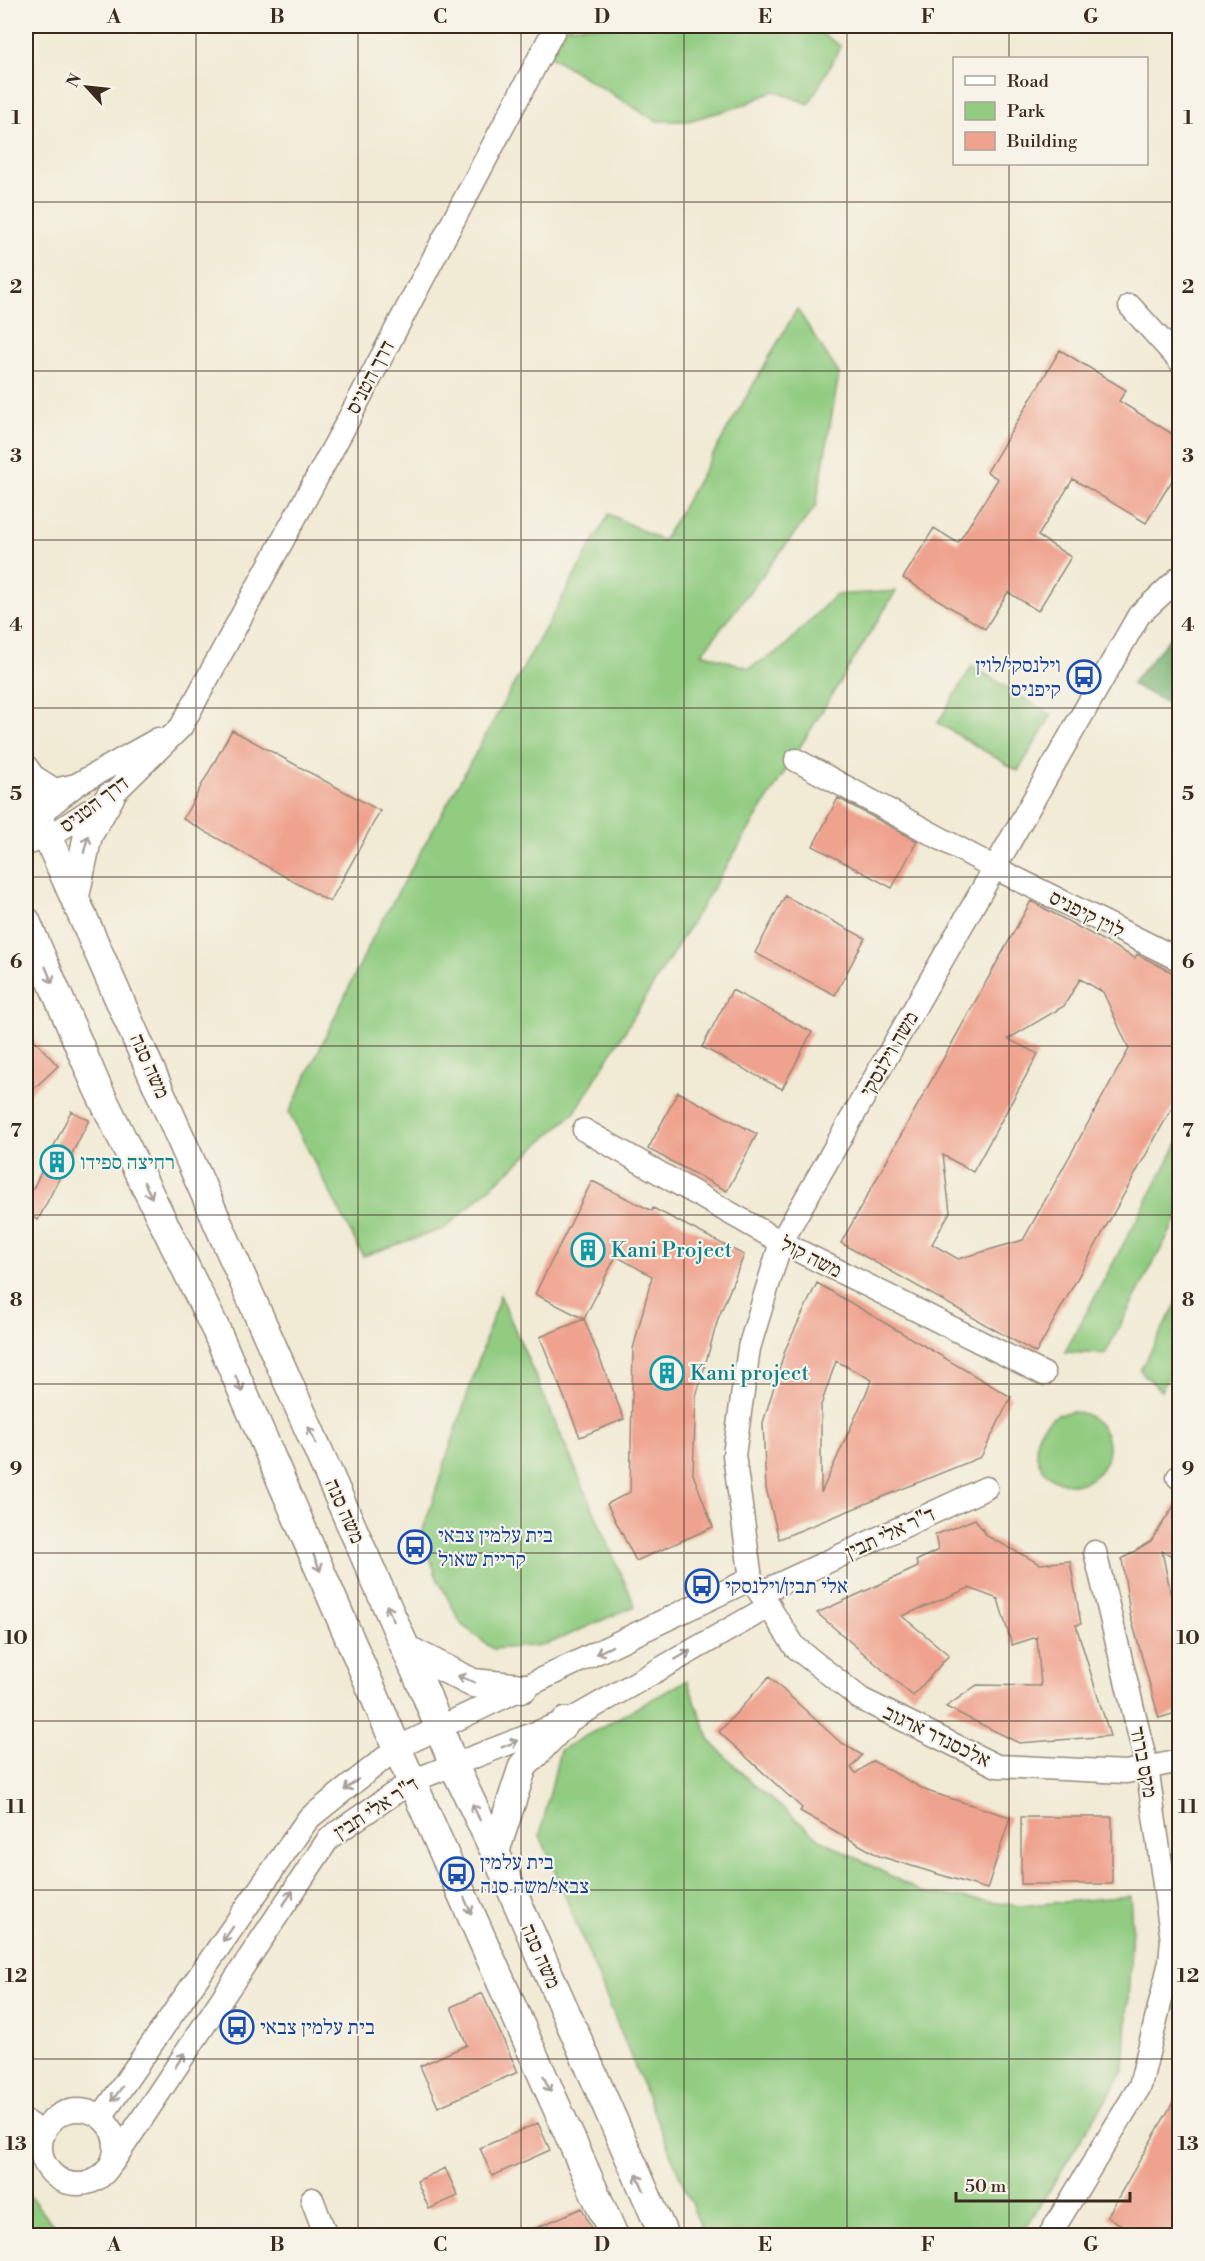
<svg xmlns="http://www.w3.org/2000/svg" width="1205" height="2261" viewBox="0 0 1205 2261" font-family="'Libre Bodoni','Frank Ruhl Libre',serif">
	<rect width="100%" height="100%" fill="#f7f3e8"/>
	<filter id="ink" filterUnits="userSpaceOnUse"><feTurbulence type="fractalNoise" baseFrequency=".0167" numOctaves="2"/><feDisplacementMap in="SourceGraphic" scale="12" xChannelSelector="R" yChannelSelector="G"/><feConvolveMatrix kernelMatrix="1 2 1 2 8 2 1 2 1" color-interpolation-filters="sRGB"/></filter>
	<filter id="wash" filterUnits="userSpaceOnUse"><feTurbulence type="fractalNoise" baseFrequency=".008" numOctaves="4" result="noise"/><feDisplacementMap in="SourceGraphic" scale="24" xChannelSelector="R" yChannelSelector="G"/><feGaussianBlur stdDeviation="1.35" result="paint"/><feColorMatrix in="noise" values="0 0 0 0 0 0 0 0 0 0 0 0 0 0 0 0 0 1.4 0 .05"/><feComposite in="paint" operator="in"/></filter>
	<g filter="url(#wash)">
		<rect width="100%" height="100%" fill="#f1ebd5"/>
		<path fill="#91cc81" stroke="#667b50" stroke-width="1.5" d="M 567,26 L 810,26 L 841,46 L 809,104 L 774,91 L 741,106 L 688,121 L 656,121 L 550,56 Z
			M 797,309 L 839,374 L 816,506 L 702,653 L 749,668 L 781,650 L 835,595 L 896,591 L 575,1112 L 445,1228 L 363,1256 L 289,1113 L 373,937 L 609,514 L 663,541 Z
			M 972,666 L 1052,715 L 1018,771 L 938,723 Z
			M 1179,1141 L 1179,1215 L 1105,1354 L 1065,1352 Z
			M 500,1295 L 635,1606 L 545,1645 L 493,1649 L 462,1625 L 436,1576 L 422,1533 Z
			M 1179,1299 L 1179,1357 L 1161,1391 L 1140,1370 Z
			M1036 1448a36 36 0 1 1 72 0a36 36 0 1 1-72 0Z
			M 687,1680 L 710,1741 L 752,1783 L 820,1839 L 921,1892 L 1018,1906 L 1130,1896 L 1132,1927 L 1124,2071 L 1021,2235 L 704,2235 L 540,1835 L 560,1750 Z
			M 26,2191 L 61,2235 L 26,2235 Z"/>
		<path fill="#74b06f" stroke="#586d46" stroke-width="1.5" d="M 1179,627 L 1179,709 L 1131,684 Z"/>
		<g id="blocks">
			<path fill="#efa28d" fill-rule="evenodd" d="M 1060,350 L 1126,390 L 1119,401 L 1179,438 L 1179,469 L 1146,523 L 1073,479 L 1038,536 L 1071,557 L 1038,611 L 1008,592 L 985,629 L 903,578 L 934,528 L 958,543 L 998,479 L 987,472 Z
				M 232,730 L 380,811 L 330,902 L 183,819 Z
				M 838,798 L 917,841 L 892,888 L 813,846 Z
				M 785,896 L 865,938 L 835,995 L 755,953 Z
				M 1031,901 L 1135,958 L 1137,954 L 1179,976 L 1179,1095 L 1036,1353 L 841,1243 ZM 1080,979 L 1103,992 L 1129,1049 L 1023,1240 L 958,1259 L 932,1244 L 950,1212 L 943,1155 L 973,1172 L 1038,1054 L 1008,1039 L 1064,1006 Z
				M 732,990 L 812,1032 L 782,1089 L 702,1047 Z
				M 26,1031 L 58,1066 L 26,1096 Z
				M 678,1092 L 757,1134 L 727,1191 L 648,1149 Z
				M 71,1111 L 89,1120 L 38,1220 L 26,1214 L 26,1203 Z
				M 592,1181 L 652,1211 L 653,1208 L 744,1255 L 718,1319 L 696,1397 L 693,1474 L 713,1527 L 636,1561 L 607,1504 L 630,1492 L 633,1349 L 652,1276 L 616,1256 L 584,1319 L 535,1294 Z
				M 817,1283 L 1011,1397 L 981,1457 L 779,1539 L 766,1488 L 763,1423 L 785,1350 ZM 836,1361 L 872,1380 L 821,1493 L 821,1405 Z
				M 584,1319 L 624,1419 L 580,1437 L 540,1337 Z
				M 1179,1498 L 1179,1559 L 1162,1551 L 1174,1610 L 1179,1621 L 1179,1712 L 1159,1718 L 1130,1614 L 1122,1559 L 1151,1541 Z
				M 975,1519 L 987,1536 L 1040,1564 L 1070,1561 L 1081,1624 L 1076,1625 L 1110,1736 L 1019,1743 L 946,1707 L 977,1685 L 1041,1686 L 1037,1637 L 1012,1645 L 998,1599 L 969,1588 L 902,1616 L 949,1655 L 913,1696 L 817,1613 L 918,1567 L 916,1561 L 938,1550 L 935,1535 Z
				M 769,1677 L 840,1742 L 862,1755 L 851,1768 L 856,1773 L 873,1761 L 927,1791 L 1010,1817 L 987,1889 L 879,1856 L 800,1811 L 802,1808 L 719,1732 Z
				M 1021,1817 L 1112,1817 L 1112,1884 L 1021,1884 Z
				M 482,1993 L 518,2072 L 438,2107 L 420,2066 L 467,2045 L 451,2007 Z
				M 1179,2092 L 1179,2235 L 1139,2235 L 1107,2217 Z
				M 538,2123 L 550,2150 L 492,2176 L 480,2148 Z
				M 445,2168 L 458,2196 L 429,2209 L 417,2181 Z
				M 582,2208 L 594,2235 L 520,2235 Z"/>
		</g>
	</g>
	<g filter="url(#ink)">
		<use href="#blocks" fill-opacity="0" stroke="#968a7a" stroke-width="1.5"/>
		<g fill="none" stroke-linecap="round" stroke-linejoin="round">
			<g stroke="#968a7a" stroke-width="25">
				<path id="minor" d="M 1130,306 L 1180,361
					M 1180,577 L 1139,615 L 781,1242 L 749,1348 L 734,1455 L 751,1579 L 795,1647 L 861,1699 L 997,1766 L 1126,1772 L 1180,1761
					M 796,760 L 995,868 L 1180,960
					M 26,766 L 33,776 L 55,790 L 76,785
					M 26,825 L 76,785 L 158,739
					M 26,844 L 49,837 L 110,797 L 181,727 L 345,426 L 556,26
					M 584,1130 L 781,1242 L 1044,1374
					M 1178,1477 L 1180,1478
					M 760,1593 L 986,1488
					M41 2147a37 37 0 1 1 74 0a37 37 0 1 1-74 0Z
					M 101,2117 L 308,1819 L 397,1748 L 751,1579
					M 26,2122 L 44,2134
					M 113,2162 L 329,1838 L 412,1781 L 574,1718 L 770,1606
					M 312,2199 L 326,2236
					M 1049,2236 L 1140,2086 L 1170,1962 L 1172,1940 L 1147,1767 L 1095,1552"/>
			</g>
			<g stroke="#968a7a" stroke-width="31">
				<path id="major" d="M 26,788 L 427,1697 L 454,1766 L 495,1852 L 664,2236
					M 75,896 L 88,835 L 110,797
					M 26,921 L 97,1087 L 216,1330 L 397,1748 L 614,2236
					M 406,1649 L 473,1683 L 523,1688
					M 495,1852 L 523,1766 L 565,1722"/>
			</g>
			<use href="#minor" stroke="#fff" stroke-width="22"/>
			<use href="#major" stroke="#fff" stroke-width="28"/>
		</g>
		<defs><path id="oneway-shaft" d="M-6 0H5M1.5-3L5.5 0L1.5 3" fill="none" stroke-width="1.6" stroke-linecap="round" stroke-linejoin="round" transform="scale(1.5)"/></defs>
		<g stroke="#a79f9a">
			<use href="#oneway-shaft" transform="translate(86 844) rotate(-76)"/>
			<use href="#oneway-shaft" transform="translate(49 975) rotate(67)"/>
			<use href="#oneway-shaft" transform="translate(148 1190) rotate(64)"/>
			<use href="#oneway-shaft" transform="translate(239 1384) rotate(67)"/>
			<use href="#oneway-shaft" transform="translate(312 1435) rotate(-114)"/>
			<use href="#oneway-shaft" transform="translate(317 1563) rotate(67)"/>
			<use href="#oneway-shaft" transform="translate(390 1613) rotate(-114)"/>
			<use href="#oneway-shaft" transform="translate(604 1650) rotate(154)"/>
			<use href="#oneway-shaft" transform="translate(683 1655) rotate(-30)"/>
			<use href="#oneway-shaft" transform="translate(466 1679) rotate(-158)"/>
			<use href="#oneway-shaft" transform="translate(510 1744) rotate(-22)"/>
			<use href="#oneway-shaft" transform="translate(351 1785) rotate(141)"/>
			<use href="#oneway-shaft" transform="translate(476 1812) rotate(-115)"/>
			<use href="#oneway-shaft" transform="translate(288 1898) rotate(-56)"/>
			<use href="#oneway-shaft" transform="translate(468 1906) rotate(66)"/>
			<use href="#oneway-shaft" transform="translate(228 1934) rotate(125)"/>
			<use href="#oneway-shaft" transform="translate(180 2060) rotate(-56)"/>
			<use href="#oneway-shaft" transform="translate(547 2084) rotate(66)"/>
			<use href="#oneway-shaft" transform="translate(117 2094) rotate(125)"/>
			<use href="#oneway-shaft" transform="translate(640 2182) rotate(-114)"/>
		</g>
	</g>
	<path fill="none" stroke="#3b2a1e" stroke-width="1.5" stroke-opacity="0.55" d="M 196,26 L 196,2236M 358,26 L 358,2236M 521,26 L 521,2236M 684,26 L 684,2236M 847,26 L 847,2236M 1009,26 L 1009,58M 1009,164 L 1009,2236M 26,202 L 1180,202M 26,371 L 1180,371M 26,540 L 1180,540M 26,708 L 1180,708M 26,877 L 1180,877M 26,1046 L 1180,1046M 26,1215 L 1180,1215M 26,1384 L 1180,1384M 26,1553 L 1180,1553M 26,1721 L 1180,1721M 26,1890 L 1180,1890M 26,2059 L 1180,2059"/>
	<defs>
		<g id="bus-ring" transform="scale(1.725)"><circle r="9.5" fill="#f7f3e8" stroke="#1a4fb4" stroke-width="1.5"/><path d="M-5-6H5V4H4V6H2V4H-2V6H-4V4H-5ZM-3.5-4V0h7V-4ZM-3.5 1.2v1.5H-2V1.2ZM2 1.2v1.5H3.5V1.2Z" fill="#1a4fb4"/></g>
		<g id="building-ring" transform="scale(1.725)"><circle r="9.5" fill="#f7f3e8" stroke="#0f9aa8" stroke-width="1.5"/><path d="M-4-6H4V6H1V3H-1V6H-4ZM-2.5-4.3h1.7v1.8h-1.7ZM.8-4.3h1.7v1.8H.8ZM-2.5-1h1.7V.8h-1.7ZM.8-1h1.7V.8H.8Z" fill="#0f9aa8"/></g>
	</defs>
	<g fill-rule="evenodd">
		<use href="#bus-ring" x="1084" y="677"/>
		<use href="#building-ring" x="57" y="1162"/>
		<use href="#building-ring" x="588" y="1250"/>
		<use href="#building-ring" x="667" y="1373"/>
		<use href="#bus-ring" x="415" y="1547"/>
		<use href="#bus-ring" x="702" y="1586"/>
		<use href="#bus-ring" x="457" y="1874"/>
		<use href="#bus-ring" x="237" y="2027"/>
	</g>
	<g text-anchor="middle" stroke-width="4.5" stroke-linejoin="round" paint-order="stroke">
		<g font-size="21" fill="#3b2a1e" stroke="#f7f3e8">
			<text transform="translate(370 377) rotate(-62)" y="7">דרך הטניס</text>
			<text transform="translate(94 804) rotate(-37)" y="7">דרך הטניס</text>
			<text transform="translate(1087 914) rotate(27)" y="7">לוין קיפניס</text>
			<text transform="translate(889 1054) rotate(-60)" y="7">משה וילנסקי</text>
			<text transform="translate(150 1066) rotate(66)" y="7">משה סנה</text>
			<text transform="translate(811 1257) rotate(27)" y="7">משה קול</text>
			<text transform="translate(345 1511) rotate(66)" y="7">משה סנה</text>
			<text transform="translate(890 1533) rotate(-25)" y="7">ד"ר אלי תבין</text>
			<text transform="translate(937 1736) rotate(26)" y="7">אלכסנדר ארגוב</text>
			<text transform="translate(1144 1762) rotate(79)" y="7">מקס ברוד</text>
			<text transform="translate(376 1808) rotate(-33)" y="7">ד"ר אלי תבין</text>
			<text transform="translate(541 1956) rotate(66)" y="7">משה סנה</text>
		</g>
		<g font-size="21" fill="#164399" stroke="#f7f3e8" text-anchor="start">
			<text x="1061" y="672" text-anchor="end">וילנסקי/לוין<tspan x="1061" dy="24">קיפניס</tspan></text>
			<text x="438" y="1542">בית עלמין צבאי<tspan x="438" dy="24">קריית שאול</tspan></text>
			<text x="725" y="1593">אלי תבין/וילנסקי</text>
			<text x="480" y="1869">בית עלמין<tspan x="480" dy="24">צבאי/משה סנה</tspan></text>
			<text x="260" y="2034">בית עלמין צבאי</text>
		</g>
		<g font-size="21" fill="#0d838f" stroke="#f7f3e8" text-anchor="start">
			<text x="80" y="1169">רחיצה ספידו</text>
			<text x="611" y="1257">Kani Project</text>
			<text x="690" y="1380">Kani project</text>
		</g>
	</g>
	<rect width="1205" height="2261" fill="none" stroke="#f7f3e8" stroke-width="66"/>
	<rect x="953" y="57" width="195" height="108" fill="#f7f3e8" stroke="#aca397" stroke-width="1.5"/>
	<rect x="965" y="76" width="30" height="9" fill="#ffffff" stroke="#aca397" stroke-width="1.5"/>
	<text x="1007" y="87" font-size="18" fill="#3b2a1e">Road</text>
	<rect x="965" y="102" width="30" height="18" fill="#91cc81" stroke="#aca397" stroke-width="1.5"/>
	<text x="1007" y="117" font-size="18" fill="#3b2a1e">Park</text>
	<rect x="965" y="132" width="30" height="18" fill="#efa28d" stroke="#aca397" stroke-width="1.5"/>
	<text x="1007" y="147" font-size="18" fill="#3b2a1e">Building</text>
	<g transform="translate(87 87) rotate(297)" stroke="#f7f3e8" stroke-width="4.5" paint-order="stroke">
	<path d="M0-4.5L10 22L0 15L-10 22Z" fill="#3b2a1e"/>
	<text y="-9" font-size="16" font-weight="bold" text-anchor="middle" fill="#3b2a1e">N</text>
	</g>
	<path d="M956 2192v9h174v-9" fill="none" stroke="#3b2a1e" stroke-width="3"/>
	<text x="965" y="2192" font-size="18" fill="#3b2a1e" stroke="#f7f3e8" stroke-width="4.5" paint-order="stroke">50 m</text>
	<rect x="33" y="33" width="1139" height="2195" fill="none" stroke="#3b2a1e" stroke-width="2"/>
	<g font-size="20" text-anchor="middle" font-weight="bold" fill="#3b2a1e">
		<text x="114" y="23">A</text>
		<text x="277" y="23">B</text>
		<text x="440" y="23">C</text>
		<text x="602" y="23">D</text>
		<text x="765" y="23">E</text>
		<text x="928" y="23">F</text>
		<text x="1091" y="23">G</text>
		<text x="16" y="124">1</text>
		<text x="1188" y="124">1</text>
		<text x="16" y="293">2</text>
		<text x="1188" y="293">2</text>
		<text x="16" y="462">3</text>
		<text x="1188" y="462">3</text>
		<text x="16" y="631">4</text>
		<text x="1188" y="631">4</text>
		<text x="16" y="800">5</text>
		<text x="1188" y="800">5</text>
		<text x="16" y="968">6</text>
		<text x="1188" y="968">6</text>
		<text x="16" y="1137">7</text>
		<text x="1188" y="1137">7</text>
		<text x="16" y="1306">8</text>
		<text x="1188" y="1306">8</text>
		<text x="16" y="1475">9</text>
		<text x="1188" y="1475">9</text>
		<text x="16" y="1644">10</text>
		<text x="1188" y="1644">10</text>
		<text x="16" y="1813">11</text>
		<text x="1188" y="1813">11</text>
		<text x="16" y="1982">12</text>
		<text x="1188" y="1982">12</text>
		<text x="16" y="2150">13</text>
		<text x="1188" y="2150">13</text>
		<text x="114" y="2251">A</text>
		<text x="277" y="2251">B</text>
		<text x="440" y="2251">C</text>
		<text x="602" y="2251">D</text>
		<text x="765" y="2251">E</text>
		<text x="928" y="2251">F</text>
		<text x="1091" y="2251">G</text>
	</g>
</svg>
